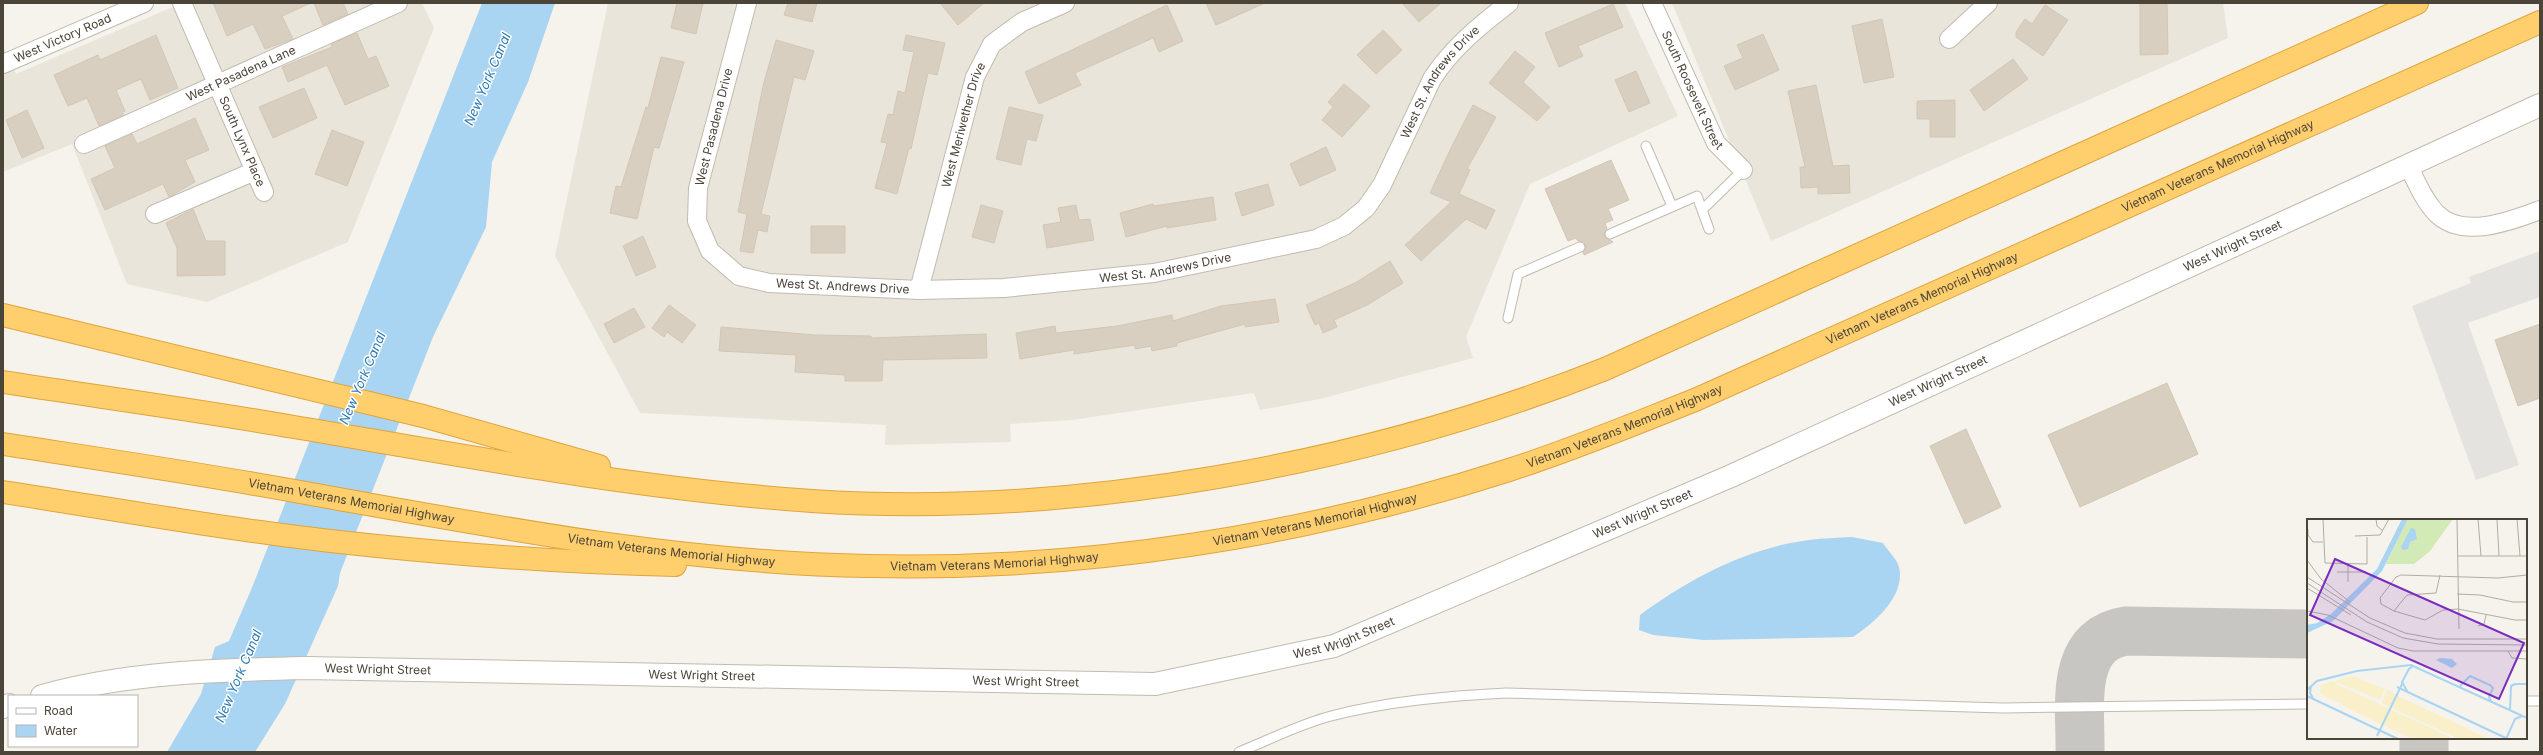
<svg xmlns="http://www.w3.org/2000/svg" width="2543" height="755" viewBox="0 0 2543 755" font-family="Inter,sans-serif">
	<rect width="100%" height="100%" fill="#f6f3ec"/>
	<path fill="#eae5da" d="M 182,3 L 422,3 L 434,28 L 348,242 L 207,302 L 127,284 L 72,144 L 3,172 L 3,46 L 16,74 Z
		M 608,3 L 1625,3 L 1678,116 L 1530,184 L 1466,337 L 1473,358 L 1320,399 L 1260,410 L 1254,393 L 1072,420 L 1010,424 L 1011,442 L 885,445 L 886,425 L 640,413 L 555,256 Z
		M 1672,3 L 2223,3 L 2228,38 L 1771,241 Z"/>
	<path fill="#e5e3e0" d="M 2540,251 L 2540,297 L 2468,323 L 2519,465 L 2476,480 L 2412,306 L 2471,283 L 2469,277 Z"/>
	<path fill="#a9d4f2" d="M 482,3 L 555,3 L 528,82 L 492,162 L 486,227 L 433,337 L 340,573 L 338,586 L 285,704 L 255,752 L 167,752 L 201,694 L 215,647 L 229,641 L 251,590 Z
		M 1852,537 L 1883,543 C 1887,550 1897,559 1899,567 C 1906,596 1874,623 1853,637 L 1704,640 L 1653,635 L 1639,630 L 1640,615 C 1690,578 1747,548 1809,540 C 1823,538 1838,538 1852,537 Z"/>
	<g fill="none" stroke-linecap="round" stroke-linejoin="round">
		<path stroke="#c8c6c3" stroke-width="49" d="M 2080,752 C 2081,708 2068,640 2126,631 L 2308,634
			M 2424,752 L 2424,738"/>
	</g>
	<path fill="#d8cfc1" stroke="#d3c7b4" d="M 213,3 L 311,3 L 282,16 L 293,39 L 265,49 L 253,24 L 227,36 Z
		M 314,3 L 343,3 L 348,14 L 323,25 Z
		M 677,3 L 703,3 L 696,34 L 671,28 Z
		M 788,3 L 817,3 L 812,22 L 784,15 Z
		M 940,3 L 984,3 L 958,25 Z
		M 1206,3 L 1265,3 L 1216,25 Z
		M 1402,3 L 1441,3 L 1419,22 Z
		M 2140,3 L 2167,3 L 2168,54 L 2140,55 Z
		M 1613,4 L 1623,27 L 1578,46 L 1583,56 L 1559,67 L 1545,33 Z
		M 1167,5 L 1183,41 L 1159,52 L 1153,38 L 1075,73 L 1081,85 L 1039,104 L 1025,72 Z
		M 2045,5 L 2068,20 L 2043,56 L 2016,37 L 2016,32 L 2025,19 L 2032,24 Z
		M 1882,19 L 1894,77 L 1864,83 L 1852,26 Z
		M 1383,30 L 1402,50 L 1376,74 L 1357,55 Z
		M 357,33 L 368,59 L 376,56 L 389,86 L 345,105 L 327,65 L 288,82 L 282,67 L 332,47 L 331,44 Z
		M 1763,34 L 1779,70 L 1735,90 L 1724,66 L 1743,58 L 1737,45 Z
		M 156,35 L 178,88 L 150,100 L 141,79 L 116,90 L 125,111 L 122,112 L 124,115 L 99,126 L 87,98 L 68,106 L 54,75 L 98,55 L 100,60 Z
		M 906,35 L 945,43 L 937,75 L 928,73 L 911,149 L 909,148 L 897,194 L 875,188 L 887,143 L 881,142 L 888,114 L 893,115 L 898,91 L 905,93 L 914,52 L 903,50 Z
		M 776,40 L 814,51 L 805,80 L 794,77 L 761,214 L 770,216 L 767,232 L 758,230 L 753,253 L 740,251 L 747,214 L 738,212 L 763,86 Z
		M 1515,51 L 1535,67 L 1523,82 L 1550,107 L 1537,121 L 1489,83 Z
		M 661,57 L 684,62 L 659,148 L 654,147 L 637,219 L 610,213 L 616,186 L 621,187 L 646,107 L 648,108 Z
		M 2013,59 L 2028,79 L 1984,111 L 1970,90 Z
		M 1636,71 L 1650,103 L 1629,112 L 1615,80 Z
		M 1344,84 L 1370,106 L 1342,137 L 1322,120 L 1333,107 L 1328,102 Z
		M 1816,85 L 1833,166 L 1849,165 L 1850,193 L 1818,194 L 1818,187 L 1801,188 L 1800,167 L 1805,167 L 1788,91 Z
		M 304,88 L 317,118 L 273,138 L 259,107 Z
		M 1955,100 L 1955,137 L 1930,137 L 1930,119 L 1917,119 L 1917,101 Z
		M 1473,105 L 1496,117 L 1467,169 L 1470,170 L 1459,194 L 1495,210 L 1486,229 L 1466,219 L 1421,261 L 1405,245 L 1451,202 L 1430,193 L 1452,146 Z
		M 1009,107 L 1043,115 L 1036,141 L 1027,139 L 1021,165 L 996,159 Z
		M 27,110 L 44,148 L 22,158 L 6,120 Z
		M 195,118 L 209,150 L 185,160 L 195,182 L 169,197 L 163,184 L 105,210 L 91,179 L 115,168 L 105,146 L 132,134 L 137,144 Z
		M 332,130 L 364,142 L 347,186 L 315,174 Z
		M 1326,147 L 1336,170 L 1300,186 L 1290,164 Z
		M 1611,160 L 1629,200 L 1608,209 L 1613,220 L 1605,223 L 1607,229 L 1604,236 L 1613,242 L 1584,255 L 1583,252 L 1586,247 L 1584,242 L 1578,241 L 1576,238 L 1568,241 L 1545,189 Z
		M 1268,184 L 1274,205 L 1242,216 L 1235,193 Z
		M 1213,197 L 1216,220 L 1167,228 L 1167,226 L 1126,237 L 1120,213 L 1153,204 L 1154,206 Z
		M 981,205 L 1003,211 L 994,243 L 972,237 Z
		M 1076,205 L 1079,220 L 1090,219 L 1094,240 L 1047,248 L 1043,225 L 1061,222 L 1058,208 Z
		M 193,209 L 206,241 L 225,241 L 225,275 L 177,276 L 177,248 L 166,223 Z
		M 811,226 L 845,226 L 845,253 L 811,253 Z
		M 643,236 L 656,267 L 636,276 L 623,246 Z
		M 1390,261 L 1403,283 L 1367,305 L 1334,320 L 1337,327 L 1323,333 L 1319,323 L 1315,325 L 1306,305 L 1355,283 Z
		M 1275,299 L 1279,322 L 1245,327 L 1245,324 L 1177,343 L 1177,346 L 1152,351 L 1151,346 L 1135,349 L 1135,345 L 1074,354 L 1074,350 L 1020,359 L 1016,333 L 1055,326 L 1056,333 L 1117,326 L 1172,315 L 1173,321 L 1221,306 Z
		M 669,305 L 696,325 L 682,343 L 667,332 L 664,337 L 652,328 Z
		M 634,308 L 645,327 L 614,343 L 604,324 Z
		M 2540,324 L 2540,398 L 2518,406 L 2495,340 Z
		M 721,327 L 815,335 L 871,336 L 871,338 L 986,334 L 987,358 L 883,360 L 882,381 L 845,381 L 845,375 L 795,372 L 796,355 L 719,351 Z
		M 2167,383 L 2198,454 L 2080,507 L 2048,435 Z
		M 1966,429 L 2001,507 L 1965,524 L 1930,446 Z"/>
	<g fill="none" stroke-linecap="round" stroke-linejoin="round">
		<g stroke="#c2bbae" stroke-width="11">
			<path id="service" d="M 1646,146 L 1672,206
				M 1702,210 L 1709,229
				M 1610,234 L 1697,196 L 1702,210 L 1743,170
				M 1508,318 L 1518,274 L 1580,247
				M 2526,701 L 2540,701
				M 1239,752 C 1269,740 1300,724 1331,716 C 1389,701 1447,696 1506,693 L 2003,708 L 2308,704"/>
		</g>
		<g stroke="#c2bbae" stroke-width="20">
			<g id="minor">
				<path id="s1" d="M 182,3 L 264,192"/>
				<path id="s2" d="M 747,3 L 698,188 L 697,221 L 710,251 L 739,276 L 769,283 L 919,290 L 1004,288 L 1154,273 L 1316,239 L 1344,226 L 1366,208 L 1382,185 L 1432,79 C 1452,48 1479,26 1509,3"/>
				<path id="s3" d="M 1652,3 L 1716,143 L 1743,170"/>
				<path d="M 1949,39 L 1988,3"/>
				<path id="s4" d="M 3,64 L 144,3"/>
				<path id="s5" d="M 84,144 L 398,3"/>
				<path d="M 2408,165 C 2416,181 2423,199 2436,213 C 2462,240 2511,221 2540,210"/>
				<path d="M 155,214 L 255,171"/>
				<path id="s6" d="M 919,290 L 975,77 L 992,44 L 1022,22 L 1065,3"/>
			</g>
		</g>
		<g stroke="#c2bbae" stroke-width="24">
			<g id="tertiary">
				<path id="s7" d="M 42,696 C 129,672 216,670 306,668 L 1155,684 L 1334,646 L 1731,476 L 2540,105"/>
				<path d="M 3,707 L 9,705"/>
			</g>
		</g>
		<g stroke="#e0a43c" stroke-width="24">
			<g id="motorway">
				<path d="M 3,315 L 423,416 L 599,466"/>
				<path d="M 3,382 C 100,397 197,410 294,427 C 466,456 638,489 812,501 C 1073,518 1363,465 1605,369 L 2417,3"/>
				<path id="s8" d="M 3,444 C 106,460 209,475 311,494 C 495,527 681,563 869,566 C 1084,571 1304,536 1509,470 C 1572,450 1634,424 1695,400 L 2540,22"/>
				<path d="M 3,492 C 127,511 251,534 377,546 C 475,556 576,563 675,565"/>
			</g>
		</g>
		<use href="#service" stroke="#fff" stroke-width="9"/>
		<use href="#minor" stroke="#fff" stroke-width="18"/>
		<use href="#tertiary" stroke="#fff" stroke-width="22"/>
		<use href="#motorway" stroke="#ffcf6e" stroke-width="22"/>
	</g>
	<g text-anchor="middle" stroke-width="3" stroke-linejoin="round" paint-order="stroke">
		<g font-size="12" fill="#4b4439" stroke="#fff">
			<text dy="4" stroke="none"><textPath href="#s4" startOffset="65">West Victory Road</textPath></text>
			<text dy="4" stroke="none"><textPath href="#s5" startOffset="172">West Pasadena Lane</textPath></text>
			<text dy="4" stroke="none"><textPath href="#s2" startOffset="1084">West St. Andrews Drive</textPath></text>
			<text dy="4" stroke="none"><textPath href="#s3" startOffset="96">South Roosevelt Street</textPath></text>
			<text dy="4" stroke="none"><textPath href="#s6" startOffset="171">West Meriwether Drive</textPath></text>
			<text transform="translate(714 127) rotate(-76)" y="4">West Pasadena Drive</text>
			<text dy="4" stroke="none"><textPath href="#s1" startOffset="151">South Lynx Place</textPath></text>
			<text dy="4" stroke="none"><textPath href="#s8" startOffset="2297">Vietnam Veterans Memorial Highway</textPath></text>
			<text dy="4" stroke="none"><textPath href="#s7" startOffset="2282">West Wright Street</textPath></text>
			<text dy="4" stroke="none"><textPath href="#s2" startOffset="724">West St. Andrews Drive</textPath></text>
			<text dy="4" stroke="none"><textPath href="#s2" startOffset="400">West St. Andrews Drive</textPath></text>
			<text dy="4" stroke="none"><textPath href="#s8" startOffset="1973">Vietnam Veterans Memorial Highway</textPath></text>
			<text dy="4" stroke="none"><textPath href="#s7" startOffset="1958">West Wright Street</textPath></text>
			<text dy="4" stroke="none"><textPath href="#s8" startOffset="1649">Vietnam Veterans Memorial Highway</textPath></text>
			<text dy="4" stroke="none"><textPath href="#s8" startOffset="353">Vietnam Veterans Memorial Highway</textPath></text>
			<text dy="4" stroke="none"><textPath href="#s7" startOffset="1634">West Wright Street</textPath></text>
			<text dy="4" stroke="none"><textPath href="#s8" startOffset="1325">Vietnam Veterans Memorial Highway</textPath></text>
			<text dy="4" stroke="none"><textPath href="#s8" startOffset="677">Vietnam Veterans Memorial Highway</textPath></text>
			<text dy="4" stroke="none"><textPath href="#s8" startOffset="1001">Vietnam Veterans Memorial Highway</textPath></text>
			<text dy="4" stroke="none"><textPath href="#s7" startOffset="1310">West Wright Street</textPath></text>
			<text dy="4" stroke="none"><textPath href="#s7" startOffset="338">West Wright Street</textPath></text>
			<text dy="4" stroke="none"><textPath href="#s7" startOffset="662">West Wright Street</textPath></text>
			<text dy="4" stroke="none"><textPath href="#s7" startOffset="986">West Wright Street</textPath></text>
		</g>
		<g font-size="13" font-style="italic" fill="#2e7ab2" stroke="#fff">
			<text transform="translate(487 79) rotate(-67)" y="5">New York Canal</text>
			<text transform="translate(362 378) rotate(-67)" y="5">New York Canal</text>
			<text transform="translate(238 676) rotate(-67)" y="5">New York Canal</text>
		</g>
	</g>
	<g transform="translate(2307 519)">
		<rect width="220" height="220" fill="#f6f3ec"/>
		<path d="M 101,0 L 146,0 L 123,32 L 107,45 L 79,45 Z" fill="#d2eab5"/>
		<path d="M 46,157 L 78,170 L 73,181 L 28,162 ZM 26,162 L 31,166 L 147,220 L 106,220 L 46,192 L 33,184 L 34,181 L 32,184 L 13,175 L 14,166 ZM 80,170 L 89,176 L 182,220 L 152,220 L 75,184 Z" fill="#f9efc9"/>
		<path d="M 95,0 L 101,0 L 75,52 L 26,102 L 0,114 L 0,106 L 10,104 L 24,95 L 70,50 ZM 104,9 L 108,10 L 110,20 L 103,23 L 101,30 L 96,31 L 94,28 ZM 133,139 L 145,140 L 150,145 L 145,149 L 129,141 Z" fill="#a9d4f2"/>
		<path fill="none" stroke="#a9d4f2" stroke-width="2" d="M 4,167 L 3,174 L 7,181M 153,167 L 163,157 L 183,166 L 186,169 L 182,178 L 184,182M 90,168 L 201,220M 0,171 L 10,162 L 50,152 L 104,146 L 220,199M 100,172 L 95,163 L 102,150 L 106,147M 0,177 L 91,220M 203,191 L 204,167 L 208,165 L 220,165M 70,217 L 96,163M 199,220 L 208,200 L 215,197"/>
		<path fill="none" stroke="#b2ada4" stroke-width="1" d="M 16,0 L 18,44 L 60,45 L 60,18M 69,0 L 70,7 L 76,12M 150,0 L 152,110M 171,0 L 174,37M 190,0 L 192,37M 210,0 L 213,37M 1,10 L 1,16 L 6,23 L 16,23M 48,17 L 73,16 L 82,0M 151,37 L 220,37M 0,41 L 14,60 L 43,83M 30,53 L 59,53M 220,56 L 191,59 L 94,56 L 89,58 L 73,79 L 74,85 L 87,92 L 118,101 L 136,91 L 151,90 L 208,101 L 220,101M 0,58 L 63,99 L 98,114 L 130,120 L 220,120M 41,63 L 41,45M 0,64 L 60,103 L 96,119 L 131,125 L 220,126M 0,69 L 44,96M 150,75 L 173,76 L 206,83 L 220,83M 0,92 L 21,96 L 91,129 L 106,132 L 220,132M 87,92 L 100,76 L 129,74 L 133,56M 171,107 L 177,105 L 179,96M 201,132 L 205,139 L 220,140"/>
		<path fill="#7b2cbf" fill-opacity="0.15" stroke="#7b2cbf" stroke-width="2" d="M 28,40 L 217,124 L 192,180 L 3,96 Z"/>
		<rect width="220" height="220" fill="none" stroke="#4b4439" stroke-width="2"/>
	</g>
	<rect width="2543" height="755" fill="none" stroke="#4b4439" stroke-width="8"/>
	<rect x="8" y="695" width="130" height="52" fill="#ffffff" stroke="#b7b4b0"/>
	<rect x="16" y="708" width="20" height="6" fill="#ffffff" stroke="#b7b4b0"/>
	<text x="44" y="715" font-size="12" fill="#4b4439">Road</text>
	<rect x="16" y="725" width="20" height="12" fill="#a9d4f2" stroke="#b7b4b0"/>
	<text x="44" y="735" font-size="12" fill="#4b4439">Water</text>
</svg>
